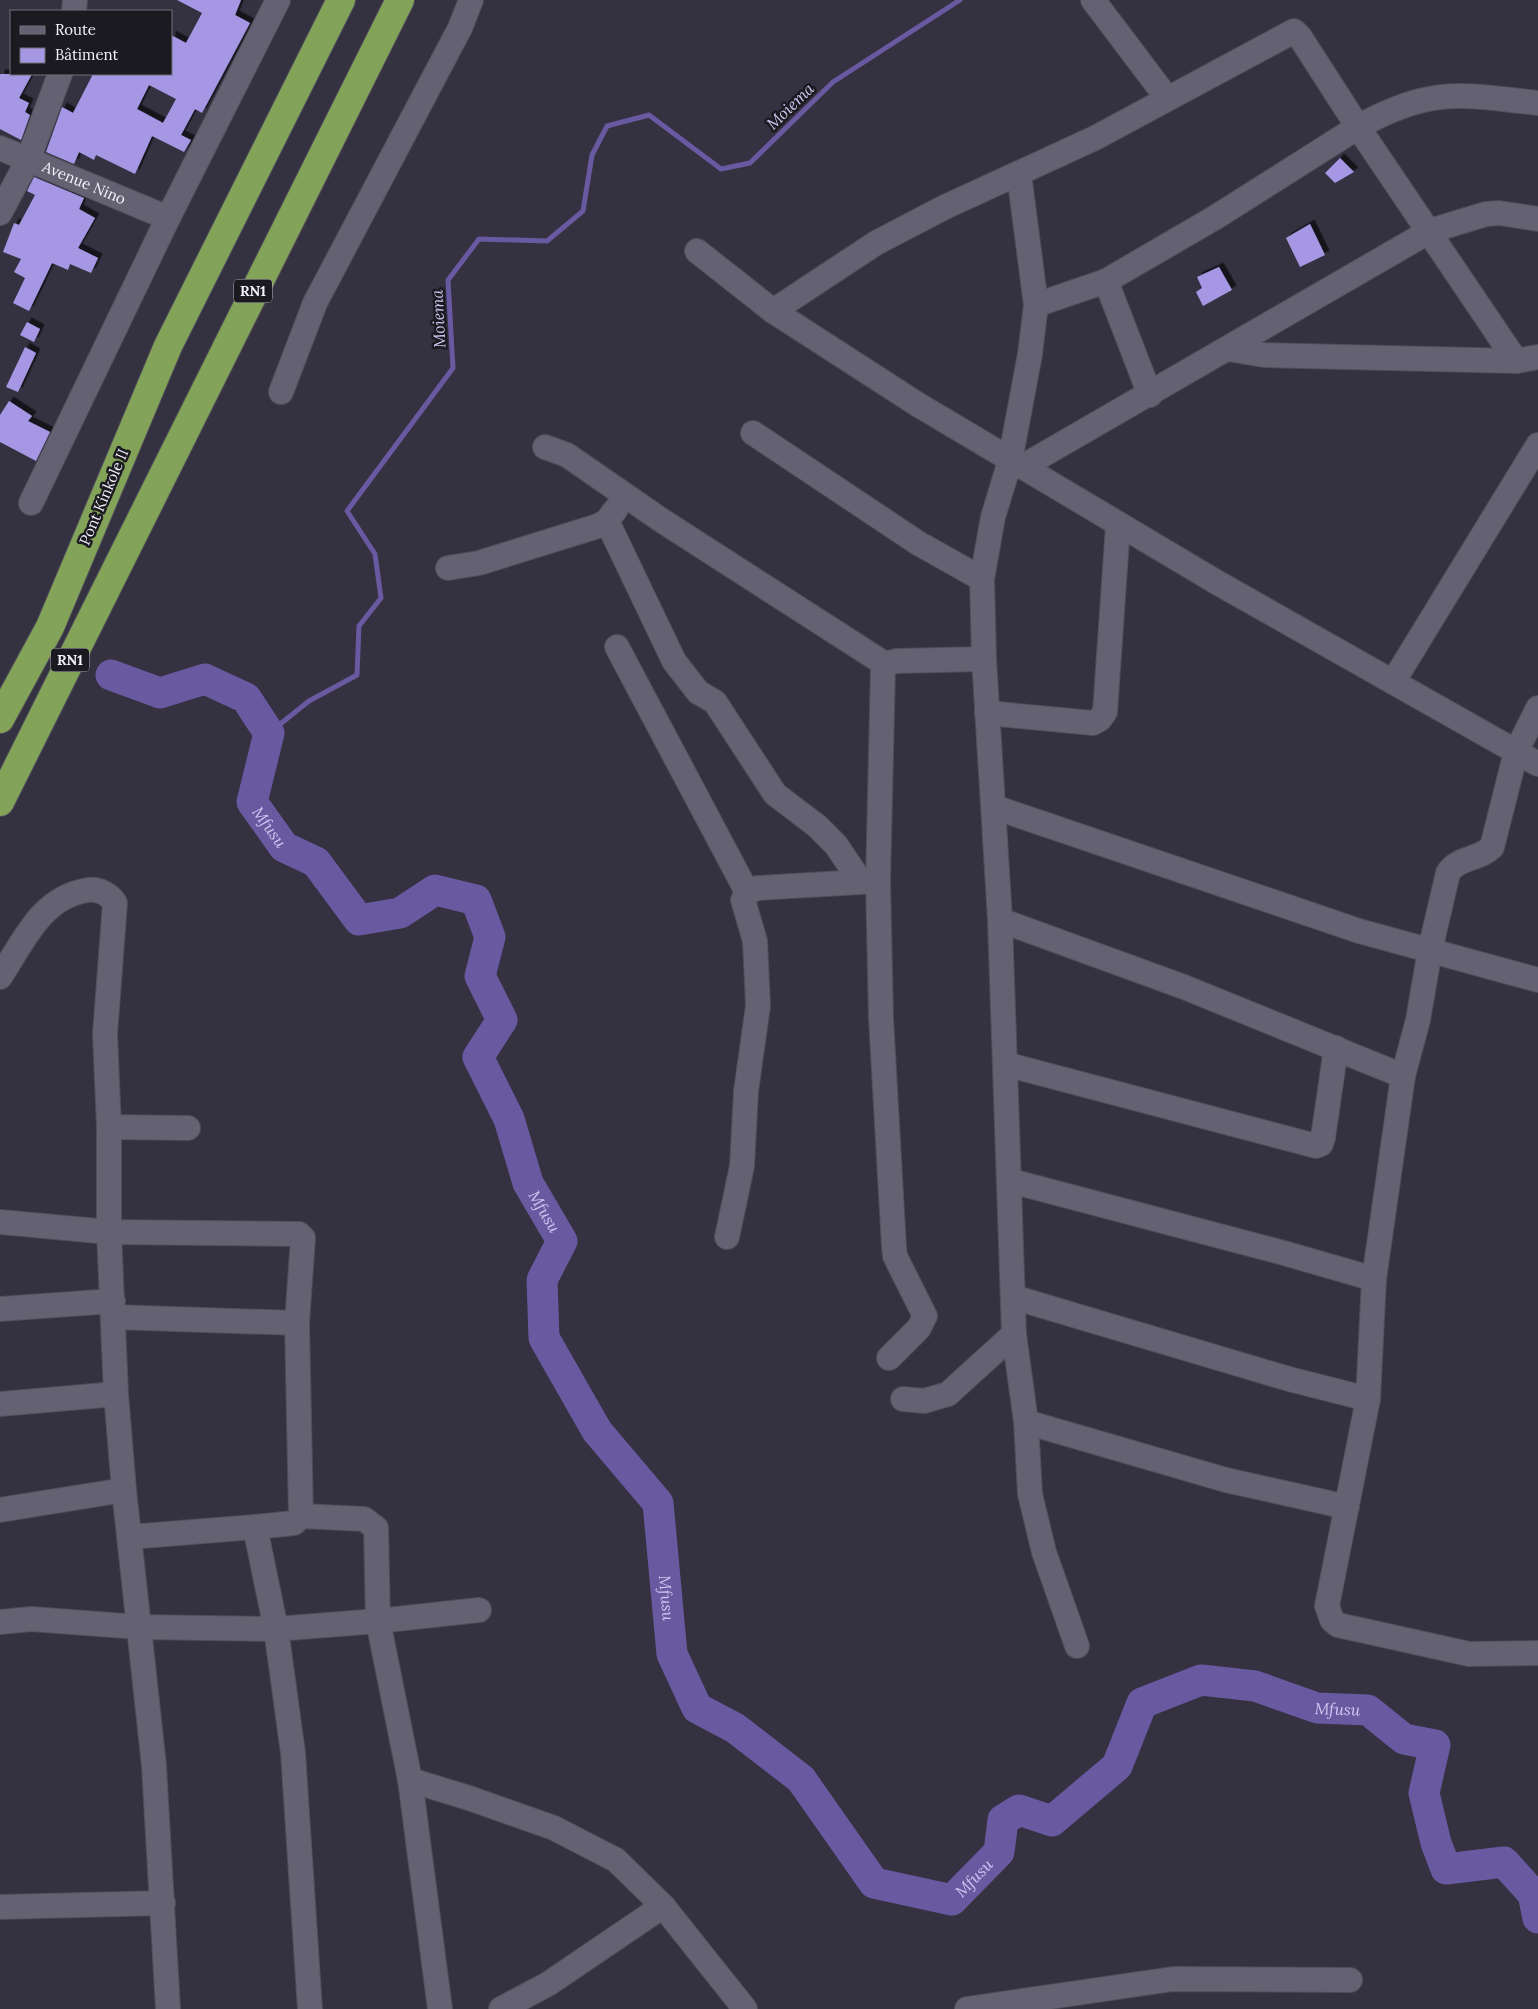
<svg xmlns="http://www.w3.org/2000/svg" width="1538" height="2009" viewBox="0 0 1538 2009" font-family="Lora,serif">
	<defs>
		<filter id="shadow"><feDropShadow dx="4.5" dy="-4.5" stdDeviation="0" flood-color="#0009"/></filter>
	</defs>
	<rect width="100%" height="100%" fill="#343140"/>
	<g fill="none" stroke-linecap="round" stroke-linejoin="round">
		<path stroke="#6959a1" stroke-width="5" d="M 269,733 L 309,701 L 357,675 L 359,626 L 381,598 L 375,554 L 347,511 L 453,368 L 448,280 L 479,239 L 547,241 L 583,211 L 592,155 L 607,126 L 649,115 L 721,169 L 750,163 L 833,82 L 960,0"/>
		<path stroke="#6959a1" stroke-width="31" id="s1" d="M 111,675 L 160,693 L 205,679 L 246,698 L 269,733 L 252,802 L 284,847 L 316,862 L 359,920 L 400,913 L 435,890 L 476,900 L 490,937 L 480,976 L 502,1020 L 478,1057 L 509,1119 L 528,1183 L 562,1241 L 542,1280 L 544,1338 L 597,1431 L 658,1503 L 672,1654 L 697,1708 L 735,1728 L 801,1779 L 874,1883 L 952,1900 L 999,1852 L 1003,1820 L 1019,1810 L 1052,1821 L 1117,1766 L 1142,1703 L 1201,1680 L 1255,1686 L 1317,1708 L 1368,1710 L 1404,1739 L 1435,1745 L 1424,1793 L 1436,1843 L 1446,1869 L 1504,1862 L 1533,1894 L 1538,1918"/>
	</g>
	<path fill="#a697e5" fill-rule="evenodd" filter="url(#shadow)" d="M 177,0 L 241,0 L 235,15 L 250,23 L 202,113 L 195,109 L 181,135 L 191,140 L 184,152 L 152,136 L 135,174 L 96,155 L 94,160 L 79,152 L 74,164 L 46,152 L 62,107 L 73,113 L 93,74 L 171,74 L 171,35 L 186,43 L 202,13 ZM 149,85 L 176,99 L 163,123 L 137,109 Z
		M 0,74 L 32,74 L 19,98 L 29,103 L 25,112 L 30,115 L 21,140 L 0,129 Z
		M 1340,158 L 1354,172 L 1335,183 L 1325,173 Z
		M 34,177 L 84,198 L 79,209 L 95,218 L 78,248 L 98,258 L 91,273 L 70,264 L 68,270 L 52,263 L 29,311 L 13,303 L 25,278 L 14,272 L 21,259 L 3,252 L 14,223 L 19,225 L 35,195 L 27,191 Z
		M 1310,224 L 1325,255 L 1300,267 L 1286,238 Z
		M 1219,267 L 1232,290 L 1203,306 L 1196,292 L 1202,288 L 1197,277 Z
		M 27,322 L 40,329 L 34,342 L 20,335 Z
		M 25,347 L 36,353 L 18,392 L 6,387 Z
		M 9,401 L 32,416 L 28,421 L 50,432 L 36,461 L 0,442 L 0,415 Z"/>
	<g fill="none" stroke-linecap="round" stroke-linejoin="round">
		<g stroke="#4f4d5a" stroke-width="26">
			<g id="minor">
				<path d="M 1093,0 L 1167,98"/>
				<path d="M 74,11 L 75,0"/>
				<path id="s2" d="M 0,148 L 168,218"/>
				<path d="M 1019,174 L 1036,305 L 1030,354 L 1010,461 L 993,517 L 982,579 L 984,659 L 1000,920 L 1014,1334 L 1026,1422 L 1030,1494 L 1044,1552 L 1077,1646"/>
				<path d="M 0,213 L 28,160 L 60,74"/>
				<path d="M 697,251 L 773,311 L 917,404 L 1218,583 L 1538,764"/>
				<path d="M 1106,281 L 1150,395"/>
				<path d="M 1036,305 L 1106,281 L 1216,217 L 1358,127 L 1516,361 L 1538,357"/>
				<path d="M 773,311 L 876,243 L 945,207 L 1095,138 L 1294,31 L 1300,37 L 1358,127 C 1429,87 1460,94 1538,103"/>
				<path d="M 1228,349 L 1264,355 L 1516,361"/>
				<path d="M 281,392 L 315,303 L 460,28 L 471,0"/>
				<path d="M 753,433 L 918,543 L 982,579"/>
				<path d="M 545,447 L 567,455 L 661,520 L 885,664"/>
				<path d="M 1022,467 L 1430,231 L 1486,214 L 1499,213 L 1538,219"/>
				<path d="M 31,503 L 168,218 L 278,0"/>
				<path d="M 607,521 L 674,661 L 698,692 L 715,702 L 775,794 L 817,826 L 836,845 L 861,882"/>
				<path d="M 448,568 L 479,563 L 598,526 L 607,521 L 616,509"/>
				<path d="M 617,647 L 747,892"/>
				<path d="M 1393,682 L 1538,445"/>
				<path d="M 1538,708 L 1516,752 L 1492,847 C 1479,860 1458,857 1448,873 L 1430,950 L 1418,1020 L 1403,1076 L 1374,1279 L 1368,1399 L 1327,1606 L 1332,1620 L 1338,1625 L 1469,1654 L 1538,1653"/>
				<path d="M 987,713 L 1093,723 L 1100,719 L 1105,712 L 1118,525"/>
				<path d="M 994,807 L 1359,931 L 1538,980"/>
				<path d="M 1000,920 L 1184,987 L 1403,1076"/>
				<path d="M 0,977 C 24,941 41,897 88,890 C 99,889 109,894 115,903 L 105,1034 L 109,1127 L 109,1232 L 116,1394 L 124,1490 L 154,1766 L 168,2009"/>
				<path d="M 1005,1064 L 1316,1146 L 1321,1144 L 1323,1138 L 1336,1048"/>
				<path d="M 109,1127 L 188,1128"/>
				<path d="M 1011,1181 L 1284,1253 L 1374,1279"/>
				<path d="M 0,1222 L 109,1232 L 299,1234 L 303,1238 L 297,1323 L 301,1516 L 294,1523 L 255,1527 L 276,1629 L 293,1753 L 310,2009"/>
				<path d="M 727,1237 L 742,1166 L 746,1091 L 758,1006 L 755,941 L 743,900 L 747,892 L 758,888 L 878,881"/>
				<path d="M 1013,1297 L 1289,1379 L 1368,1399"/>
				<path d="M 0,1309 L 113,1301"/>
				<path d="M 114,1317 L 297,1323"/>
				<path d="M 889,1358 L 919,1328 L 925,1316 L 895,1256 L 894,1247 L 881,1018 L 878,881 L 883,668 L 885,664 L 896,661 L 984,659"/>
				<path d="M 903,1399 L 924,1401 L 948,1394 L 1014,1334"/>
				<path d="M 0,1404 L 116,1394"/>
				<path d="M 1026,1422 L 1226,1480 L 1347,1507"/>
				<path d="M 0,1510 L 124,1490"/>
				<path d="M 301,1516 L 364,1519 L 376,1528 L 378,1621 L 410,1780 L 440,2009"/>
				<path d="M 129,1537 L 255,1527"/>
				<path d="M 0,1622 L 31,1619 L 139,1627 L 276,1629 L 378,1621 L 479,1610"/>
				<path d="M 410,1780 L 469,1798 L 554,1828 L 616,1860 L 663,1906 L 745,2009"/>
				<path d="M 0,1907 L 163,1903"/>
				<path d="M 501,2009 L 548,1984 L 663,1906"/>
				<path d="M 967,2009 L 1173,1979 L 1350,1980"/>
			</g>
		</g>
		<g stroke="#4f4d5a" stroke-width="30">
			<path id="highway" d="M 0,719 L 50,627 L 168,346 L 341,0
				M 0,802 L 400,0"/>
		</g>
		<use href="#minor" stroke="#646272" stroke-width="24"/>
		<use href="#highway" stroke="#83a358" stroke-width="28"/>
	</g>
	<g text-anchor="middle" stroke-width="5" stroke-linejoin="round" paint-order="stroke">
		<g fill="#1b1a21" stroke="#b2b1ba" stroke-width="1">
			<rect x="234" y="279.5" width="38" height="23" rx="4"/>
			<rect x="51" y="648.5" width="38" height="23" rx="4"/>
		</g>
		<g font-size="14" font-weight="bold" fill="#f3f2fc">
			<text x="253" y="296">RN1</text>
			<text x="70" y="665">RN1</text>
		</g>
		<g font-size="15" fill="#f3f2fc" stroke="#1b1a21">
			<text dy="5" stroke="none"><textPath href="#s2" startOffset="91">Avenue Nino</textPath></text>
			<text transform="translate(104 497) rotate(-67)" y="5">Pont Kinkole II</text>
		</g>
		<g font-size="16" font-style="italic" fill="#cec8f1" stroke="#1b1a21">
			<text transform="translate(790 106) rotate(-44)" y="6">Moiema</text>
			<text transform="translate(438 319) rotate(-93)" y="6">Moiema</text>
			<text dy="6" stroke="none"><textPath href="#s1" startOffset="288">Mfusu</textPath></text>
			<text dy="6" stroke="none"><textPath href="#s1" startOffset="888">Mfusu</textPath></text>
			<text dy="6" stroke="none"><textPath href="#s1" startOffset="1321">Mfusu</textPath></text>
			<text dy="6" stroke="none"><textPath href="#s1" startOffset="2280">Mfusu</textPath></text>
			<text dy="6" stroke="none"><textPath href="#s1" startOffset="1801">Mfusu</textPath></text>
		</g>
	</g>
	<rect x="10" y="10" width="162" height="65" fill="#1b1a21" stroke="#717079"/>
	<rect x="20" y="26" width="25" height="8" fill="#646272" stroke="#717079"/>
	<text x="55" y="35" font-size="15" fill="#f3f2fc">Route</text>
	<rect x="20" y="48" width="25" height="15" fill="#a697e5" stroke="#717079"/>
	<text x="55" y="60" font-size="15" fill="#f3f2fc">Bâtiment</text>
</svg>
